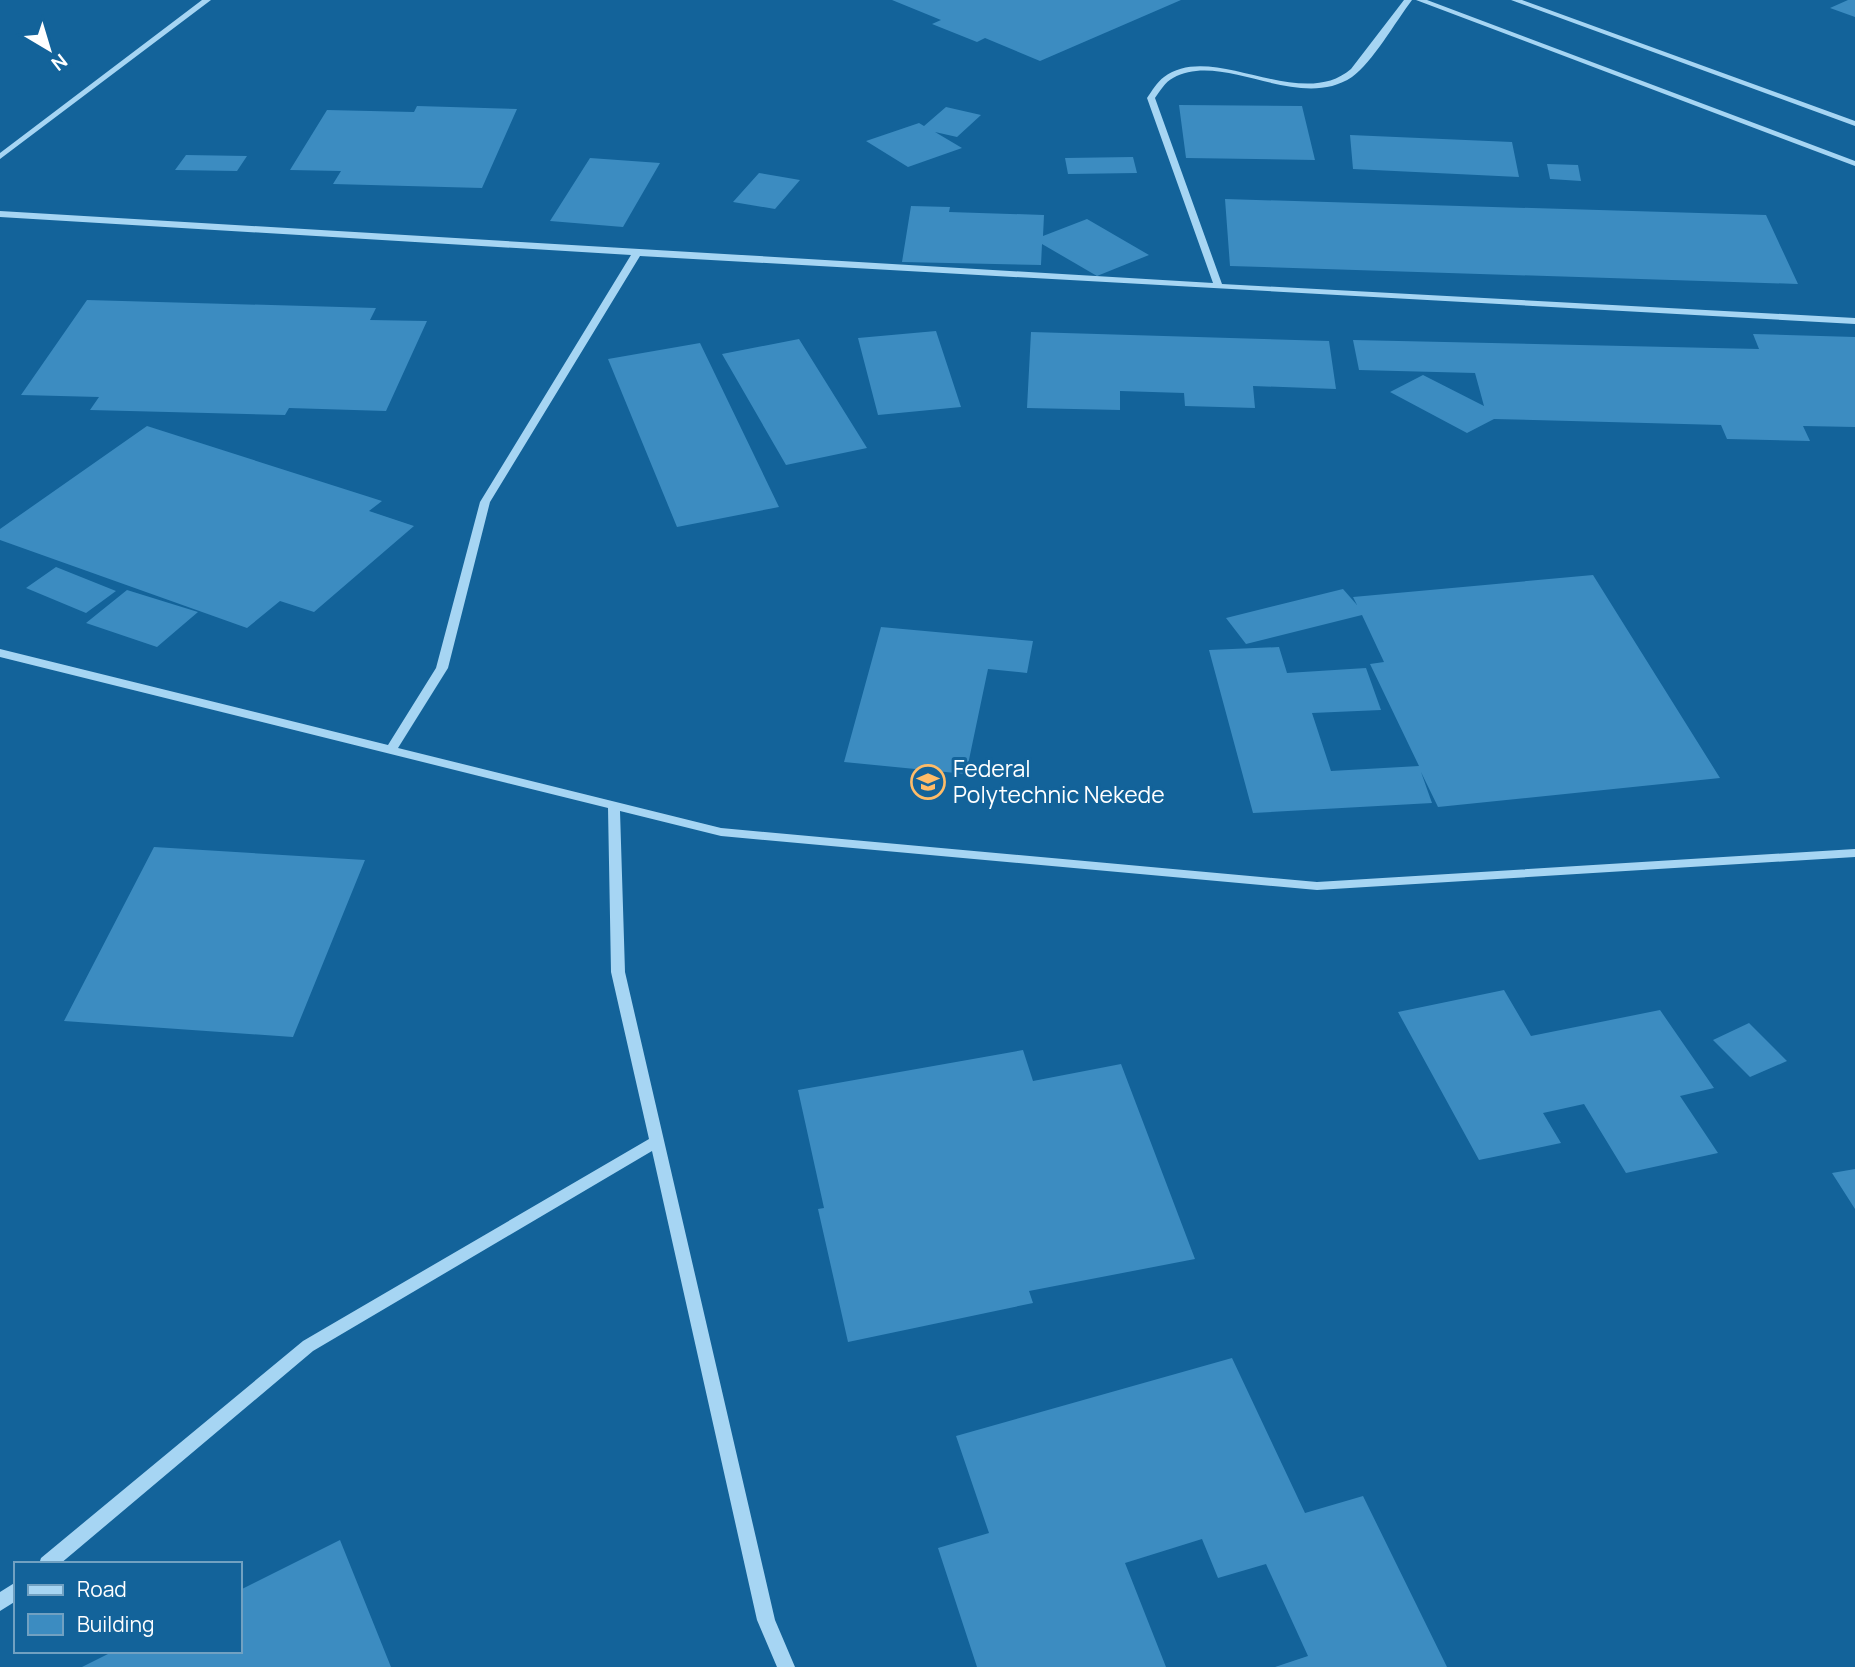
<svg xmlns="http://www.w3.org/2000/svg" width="1855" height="1667" viewBox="0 0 1855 1667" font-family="Manrope,sans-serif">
	<rect width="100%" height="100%" fill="#13639a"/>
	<path fill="#3c8cc1" d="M 892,0 L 1181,0 L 1040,61 L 985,38 L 977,42 L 932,24 L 941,20 Z
		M 1848,0 L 1855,0 L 1855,17 L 1830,8 Z
		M 1179,105 L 1302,106 L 1315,160 L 1186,158 Z
		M 417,106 L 517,109 L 482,188 L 333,184 L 341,171 L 290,170 L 327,110 L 414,112 Z
		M 946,107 L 981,115 L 957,137 L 935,132 L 962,148 L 908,167 L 866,141 L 919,123 L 924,126 Z
		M 1350,135 L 1512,142 L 1519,177 L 1353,169 Z
		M 186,155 L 247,156 L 237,171 L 175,170 Z
		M 1133,157 L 1137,173 L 1068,174 L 1065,158 Z
		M 590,158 L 660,163 L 623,227 L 550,221 Z
		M 1547,164 L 1578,165 L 1581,181 L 1550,179 Z
		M 759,173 L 800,180 L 775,209 L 733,202 Z
		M 1225,199 L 1766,215 L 1798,284 L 1230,266 Z
		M 911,206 L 950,207 L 949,212 L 1044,215 L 1043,236 L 1087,219 L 1149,255 L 1097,276 L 1042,244 L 1041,265 L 902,262 Z
		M 87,300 L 376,308 L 370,320 L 427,321 L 386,411 L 289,408 L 285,415 L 90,410 L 99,397 L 21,395 Z
		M 936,331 L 961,407 L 878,415 L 858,338 Z
		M 1031,332 L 1329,341 L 1336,389 L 1253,386 L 1255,408 L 1185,406 L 1184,393 L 1120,391 L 1120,410 L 1027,408 Z
		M 1753,334 L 1855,337 L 1855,427 L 1803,426 L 1810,441 L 1727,439 L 1721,425 L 1494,419 L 1467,433 L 1390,392 L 1423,375 L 1484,406 L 1475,373 L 1359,370 L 1353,340 L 1759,349 Z
		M 799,339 L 867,448 L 786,465 L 722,354 Z
		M 700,343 L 779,507 L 677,527 L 608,359 Z
		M 147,426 L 382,501 L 369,511 L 414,526 L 314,612 L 280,601 L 247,628 L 0,540 L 0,529 Z
		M 56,567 L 116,591 L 86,613 L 26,588 Z
		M 1593,575 L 1720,778 L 1438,807 L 1421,772 L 1432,803 L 1253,813 L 1209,650 L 1279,647 L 1287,673 L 1366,668 L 1381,710 L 1312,713 L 1331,771 L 1419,766 L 1370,664 L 1384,662 L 1362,615 L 1246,644 L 1226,618 L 1343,589 L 1357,605 L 1353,597 Z
		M 127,590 L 198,612 L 157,647 L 86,623 Z
		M 881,627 L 1033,641 L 1027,673 L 988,669 L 966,774 L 844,762 Z
		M 154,847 L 365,860 L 293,1037 L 64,1021 Z
		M 1504,990 L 1531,1036 L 1660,1010 L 1714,1088 L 1680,1096 L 1718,1153 L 1626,1173 L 1584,1104 L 1543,1113 L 1561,1143 L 1479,1160 L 1398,1012 Z
		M 1749,1023 L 1787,1061 L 1750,1077 L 1713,1040 Z
		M 1023,1050 L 1033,1081 L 1121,1064 L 1195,1259 L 1029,1291 L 1033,1303 L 848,1342 L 818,1209 L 824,1208 L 798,1090 Z
		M 1855,1169 L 1855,1209 L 1832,1173 Z
		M 1232,1358 L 1305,1513 L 1363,1496 L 1447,1667 L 1275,1667 L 1308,1656 L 1266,1564 L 1218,1578 L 1202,1539 L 1125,1563 L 1166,1667 L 977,1667 L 938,1548 L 989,1533 L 956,1436 Z
		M 340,1540 L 391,1667 L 82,1667 L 114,1651 L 240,1651 L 240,1590 Z"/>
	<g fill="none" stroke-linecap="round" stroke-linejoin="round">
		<path fill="#a6d5f3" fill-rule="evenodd" d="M 202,0 L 211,0 L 0,159 L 0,153 Z
			M 1404,0 L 1412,0 C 1396,21 1372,63 1352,77 C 1298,113 1223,50 1173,78 C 1165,82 1160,91 1155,98 L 1222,284 L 1855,318 L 1855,324 L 640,256 L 490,502 L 448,668 L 398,748 L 721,828 L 1317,882 L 1855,849 L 1855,857 L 1317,890 L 721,836 L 620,811 L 625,972 L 775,1620 L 795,1667 L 777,1667 L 757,1620 L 652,1151 L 313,1351 L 60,1564 L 39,1564 L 41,1558 L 303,1341 L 649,1139 L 611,972 L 608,808 L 0,657 L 0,649 L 388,745 L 436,668 L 480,502 L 631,255 L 0,217 L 0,211 L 1213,283 L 1147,98 C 1152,91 1157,82 1164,77 C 1212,40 1300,113 1351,69 Z
			M 1416,0 L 1427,0 L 1855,161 L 1855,166 Z
			M 1511,0 L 1522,0 L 1855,121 L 1855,126 Z
			M 16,1582 L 16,1601 L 0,1611 L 0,1592 Z"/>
	</g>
	<defs>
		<g id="university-ring" transform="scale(1.75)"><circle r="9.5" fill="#13639a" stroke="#ffbc68" stroke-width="1.5"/><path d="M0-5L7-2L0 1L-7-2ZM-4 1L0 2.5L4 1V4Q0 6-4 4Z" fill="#ffbc68"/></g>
	</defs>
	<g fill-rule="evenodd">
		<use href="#university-ring" x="928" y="782"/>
	</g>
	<g text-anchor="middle" stroke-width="6" stroke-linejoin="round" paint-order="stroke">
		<g font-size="23" fill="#fff" stroke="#13639a" text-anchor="start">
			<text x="953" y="777">Federal<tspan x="953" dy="26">Polytechnic Nekede</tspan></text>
		</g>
	</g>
	<rect x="14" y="1562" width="228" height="91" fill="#13639a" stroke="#71a1c2" stroke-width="2"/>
	<rect x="28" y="1585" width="35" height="10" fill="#a6d5f3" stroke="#71a1c2" stroke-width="2"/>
	<text x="77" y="1597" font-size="21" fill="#ffffff">Road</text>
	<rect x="28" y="1614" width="35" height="21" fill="#3c8cc1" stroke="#71a1c2" stroke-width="2"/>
	<text x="77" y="1632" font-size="21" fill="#ffffff">Building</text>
	<g transform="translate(49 49) rotate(142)" stroke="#13639a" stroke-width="5" paint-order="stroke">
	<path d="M0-5L12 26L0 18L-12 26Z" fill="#ffffff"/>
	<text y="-10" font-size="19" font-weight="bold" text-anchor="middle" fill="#ffffff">N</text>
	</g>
</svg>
